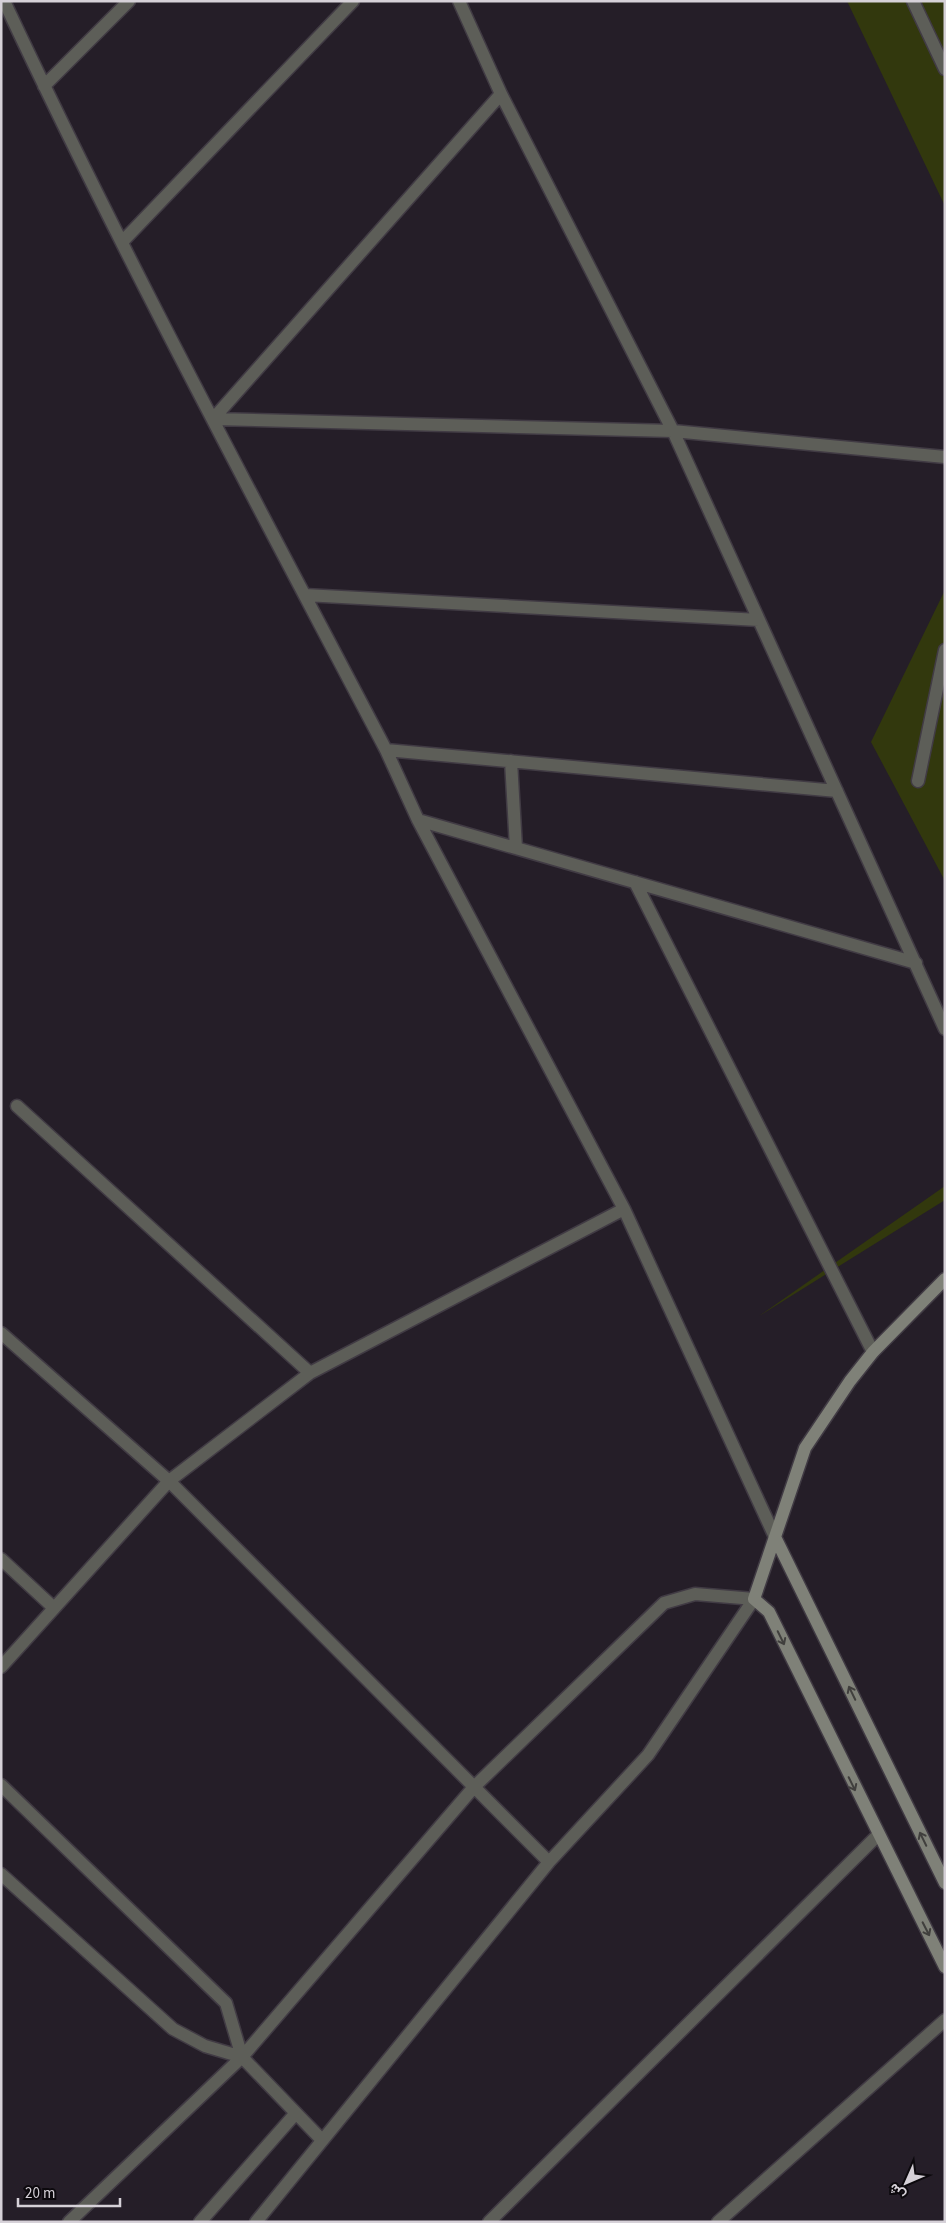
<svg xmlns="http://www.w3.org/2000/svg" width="946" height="2223" viewBox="0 0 946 2223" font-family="'Source Sans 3',Vazirmatn,sans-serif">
	<rect width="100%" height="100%" fill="#251e28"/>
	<path fill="#32380d" d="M 847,1 L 945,1 L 945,206 Z
		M 945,590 L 945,881 L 871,742 Z
		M 945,1186 L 945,1200 L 759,1316 Z"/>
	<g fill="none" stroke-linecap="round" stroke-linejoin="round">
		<g stroke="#413b44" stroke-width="15">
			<path id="street" d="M 4,1 C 123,255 256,502 386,750 L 418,820 L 624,1209 L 775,1537
				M 459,1 L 501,94 L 673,431 L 945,1029
				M 913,1 L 945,69
				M 44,86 L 129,1
				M 501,94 L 213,419 L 673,431 L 945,457
				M 122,242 L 353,1
				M 305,595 L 759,620
				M 386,750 L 837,791
				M 511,761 L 516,848
				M 918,781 L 945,650
				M 418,820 L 916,963
				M 635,882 L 873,1352
				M 17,1106 L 310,1373
				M 1,1333 L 169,1481 L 549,1862
				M 1,1559 L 54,1608
				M 1,1667 L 169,1481 L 310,1373 L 624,1209
				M 1,1785 L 226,2003 L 242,2057 L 321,2139
				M 1,1874 L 173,2029 L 205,2046 L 242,2057
				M 69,2222 L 242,2057 L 474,1787 L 664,1603 L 695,1594 L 754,1599 L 648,1755 L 549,1862 L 256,2222
				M 200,2222 L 296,2113
				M 489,2222 L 878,1835
				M 718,2222 L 945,2020"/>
		</g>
		<g stroke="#413b44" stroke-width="15">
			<path id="secondary" d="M 945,1279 L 873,1352 L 850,1381 L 805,1448 L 754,1599 L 769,1612 L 945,1967
				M 775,1537 L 945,1883"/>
		</g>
		<use href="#street" stroke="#5d5e58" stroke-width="12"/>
		<use href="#secondary" stroke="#7f8178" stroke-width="12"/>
	</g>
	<defs><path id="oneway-shaft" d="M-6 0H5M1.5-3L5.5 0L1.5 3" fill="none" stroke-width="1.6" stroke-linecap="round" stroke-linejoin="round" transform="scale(1.25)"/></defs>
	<g stroke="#403f3d">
		<use href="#oneway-shaft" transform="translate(781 1638) rotate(64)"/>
		<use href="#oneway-shaft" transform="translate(852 1693) rotate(-116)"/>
		<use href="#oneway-shaft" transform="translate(852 1784) rotate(64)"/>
		<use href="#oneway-shaft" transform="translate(923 1839) rotate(-116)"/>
		<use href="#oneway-shaft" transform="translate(926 1929) rotate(63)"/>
	</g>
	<rect width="946" height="2223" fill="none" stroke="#d6d1d8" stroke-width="5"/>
	<g transform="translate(906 2183) rotate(225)" stroke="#0c090d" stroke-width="4" paint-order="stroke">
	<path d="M0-4L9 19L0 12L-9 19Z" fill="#d6d1d8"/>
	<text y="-8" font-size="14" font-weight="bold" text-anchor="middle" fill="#d6d1d8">ش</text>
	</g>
	<path d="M18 2198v8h102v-8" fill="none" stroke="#d6d1d8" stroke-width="2.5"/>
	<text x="25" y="2198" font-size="15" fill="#d6d1d8" stroke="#0c090d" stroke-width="4" paint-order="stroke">20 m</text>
</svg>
